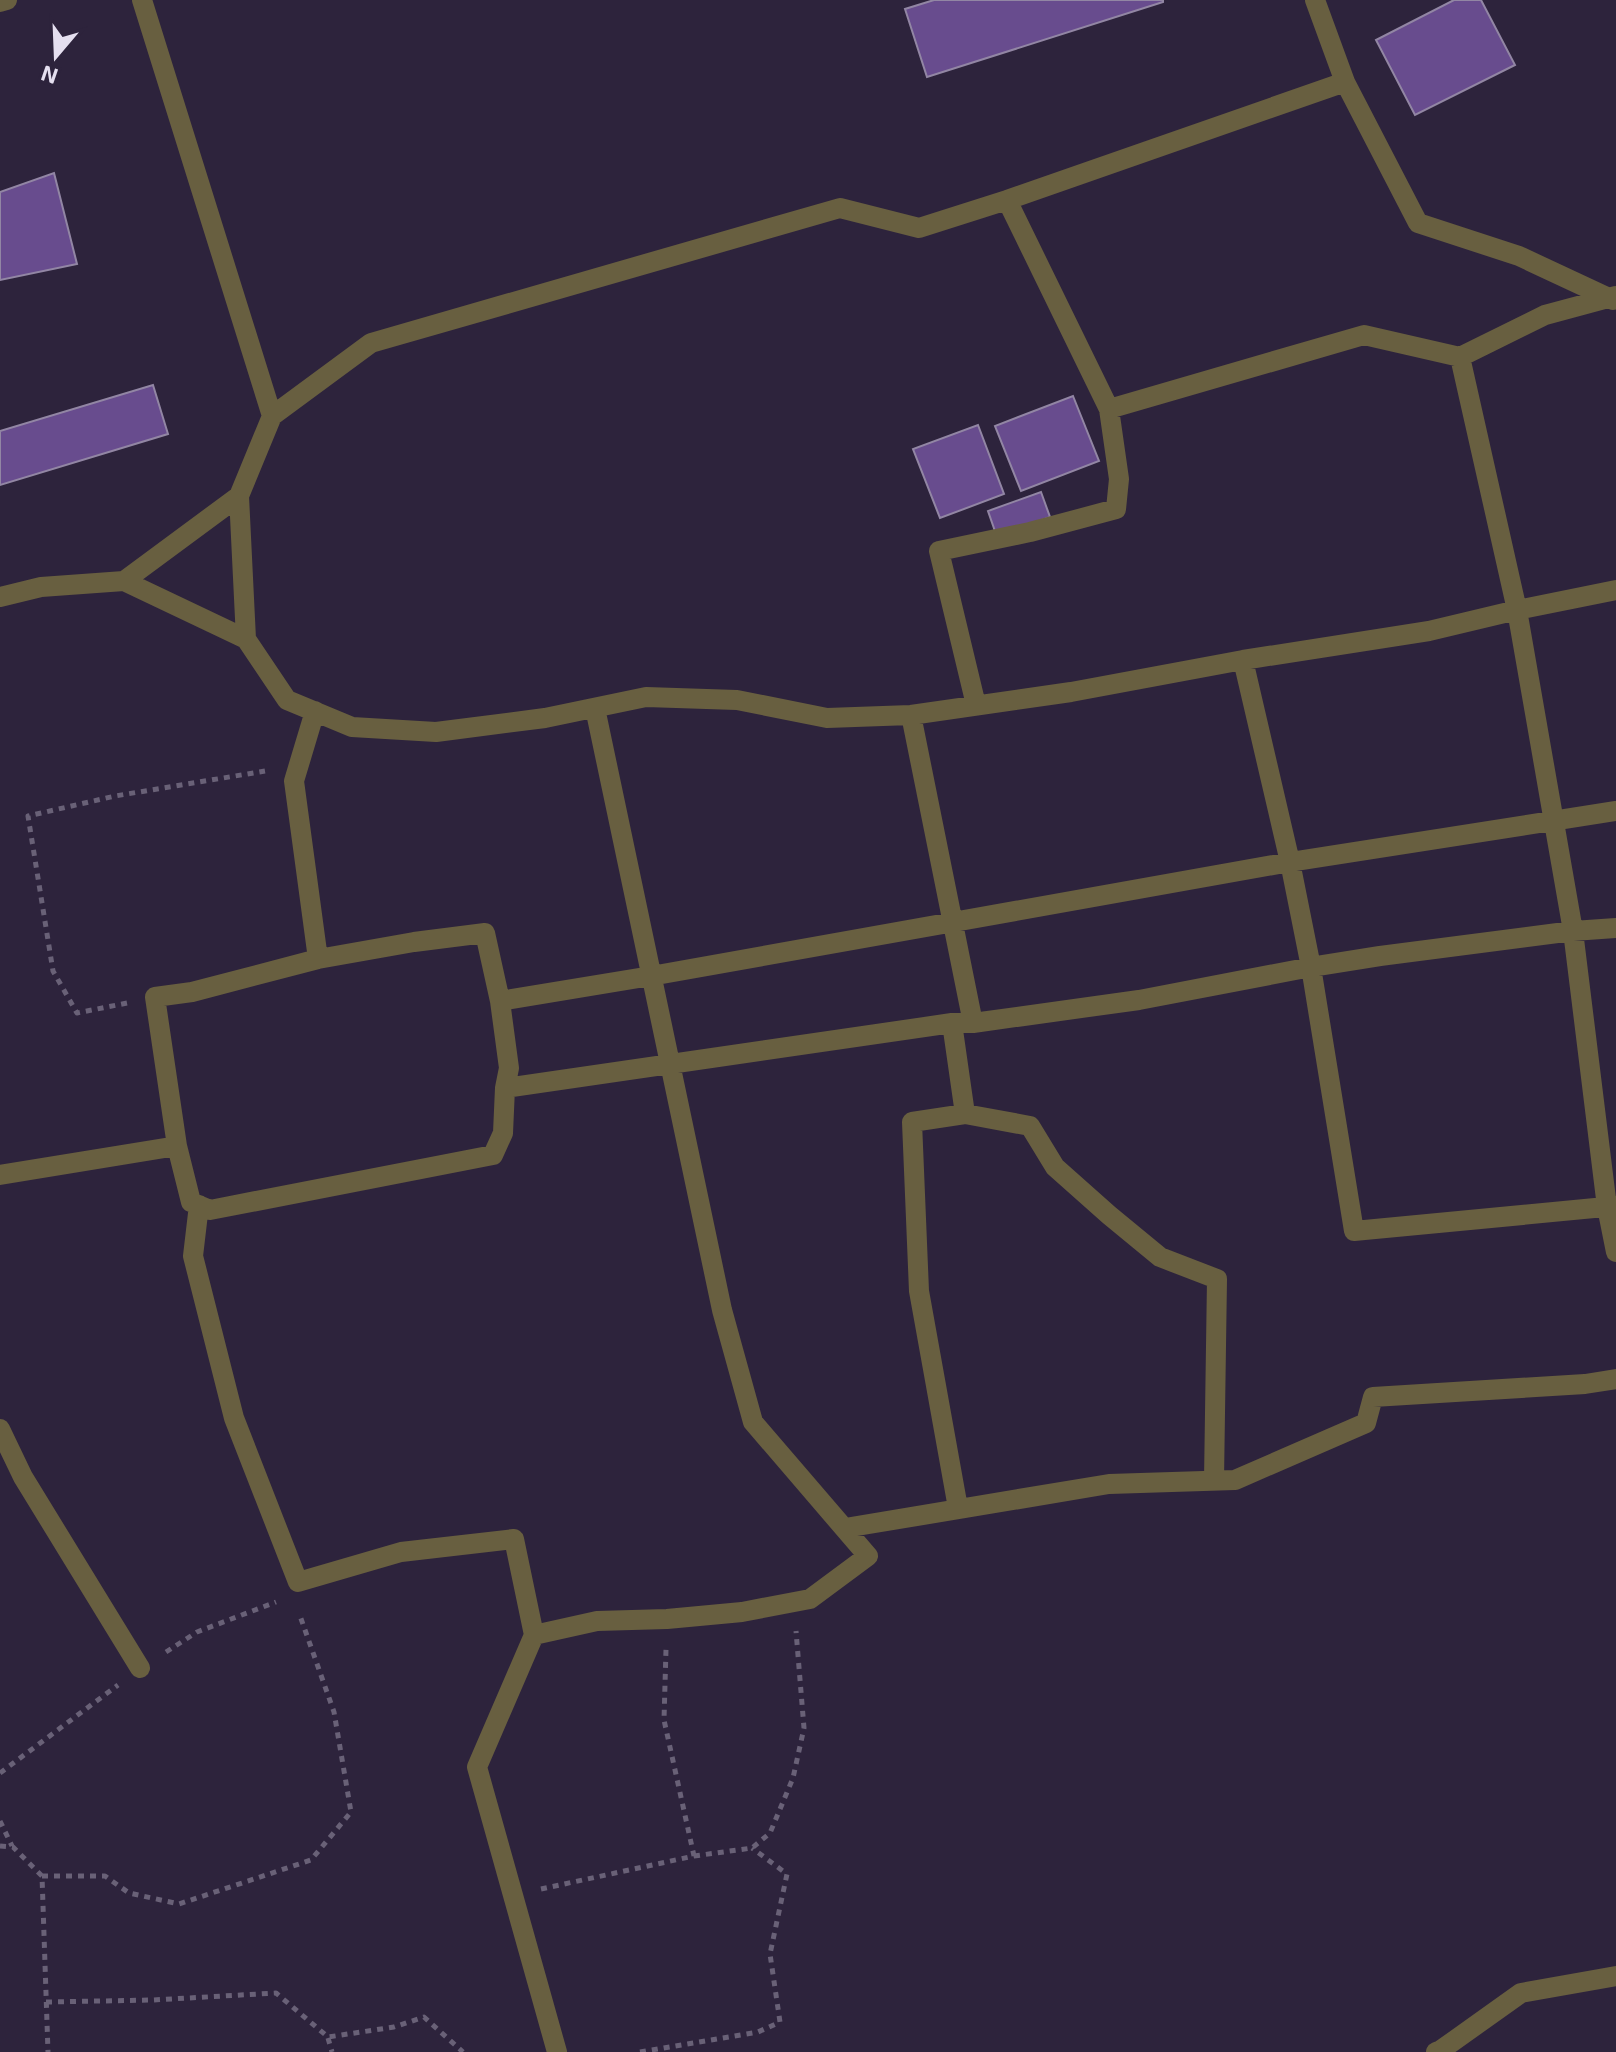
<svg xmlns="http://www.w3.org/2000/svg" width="1616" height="2052" viewBox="0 0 1616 2052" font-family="'Exo 2',sans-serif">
	<rect width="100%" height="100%" fill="#2d233c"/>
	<path fill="#684c8e" stroke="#9286a4" stroke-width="2" d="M 934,0 L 1163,0 L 1163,2 L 927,77 L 905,9 Z
		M 1454,0 L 1481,0 L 1515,65 L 1415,115 L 1376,40 Z
		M 54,173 L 77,264 L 0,280 L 0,192 Z
		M 153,385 L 168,434 L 0,485 L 0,431 Z
		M 1073,396 L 1099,461 L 1021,491 L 995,426 Z
		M 978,425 L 1004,494 L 940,518 L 913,449 Z
		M 1041,492 L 1050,517 L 997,537 L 988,511 Z"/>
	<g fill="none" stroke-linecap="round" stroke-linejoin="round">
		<path stroke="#696177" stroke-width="5" stroke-dasharray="6 6" stroke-linecap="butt" d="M 127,1003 L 77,1013 L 53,971 L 28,816 L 115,796 L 265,771
			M 166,1652 L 197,1632 L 276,1602
			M 0,1773 L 118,1685
			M 0,1821 L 12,1846
			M 0,1846 L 13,1847 L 42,1876 L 48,2052
			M 694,1856 L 752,1848 L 770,1833 L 793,1778 L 804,1728 L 796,1631
			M 42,1876 L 105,1876 L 129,1893 L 179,1904 L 311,1860 L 351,1812 L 334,1712 L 299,1613
			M 541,1889 L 694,1856 L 664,1720 L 666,1649
			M 46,2002 L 153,2000 L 276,1993 L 328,2037 L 394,2027 L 424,2017 L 463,2052
			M 328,2038 L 332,2052
			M 640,2052 L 758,2032 L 780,2022 L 770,1954 L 787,1874 L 752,1848"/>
		<path stroke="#685f40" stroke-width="20" d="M 142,0 L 272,416
			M 1315,0 L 1345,82 L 1418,223 L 1519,256 L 1613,300
			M 1007,200 L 1109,409 L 1364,335 L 1460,357 L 1545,315 L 1616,296
			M 1460,357 L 1517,610 L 1573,931 L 1607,1207 L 1616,1252
			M 124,581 L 239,496
			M 0,597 L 41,587 L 124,581 L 246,639 L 287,700 L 352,727 L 436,732 L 545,718 L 646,697 L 737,700 L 827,718 L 911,715 L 1071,692 L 1243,660 L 1429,631 L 1517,610 L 1616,590
			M 246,639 L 239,496 L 272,416 L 371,343 L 840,208 L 919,228 L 1007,200 L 1345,82
			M 1243,660 L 1290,862 L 1311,967 L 1354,1231 L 1616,1206
			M 976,705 L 939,551 L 1030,532 L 1116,509 L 1119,479 L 1109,409
			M 315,711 L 294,781 L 318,959 L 414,942 L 485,933 L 500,1001 L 509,1068 L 505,1088 L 503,1133 L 493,1155 L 210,1210 L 191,1202 L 177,1146 L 155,997 L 192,992 L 318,959
			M 911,715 L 973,1023
			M 500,1001 L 651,976 L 1290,862 L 1616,811
			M 952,1023 L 965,1114 L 1030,1126 L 1055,1167 L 1109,1215 L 1160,1257 L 1217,1279 L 1214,1480
			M 505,1088 L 952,1023 L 973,1023 L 1139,1000 L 1311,967 L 1380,956 L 1573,931 L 1616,928
			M 0,1175 L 177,1146
			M 199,1205 L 193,1256 L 234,1418 L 298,1582 L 401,1552 L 514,1539 L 534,1635
			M 0,1429 L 23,1477 L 140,1668
			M 958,1508 L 919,1291 L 912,1122 L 965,1114
			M 845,1528 L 1109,1484 L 1235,1480 L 1366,1423 L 1373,1397 L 1585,1384 L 1616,1379
			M 557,2052 L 477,1767 L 534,1635 L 597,1621 L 667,1619 L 742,1612 L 810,1599 L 868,1556 L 753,1422 L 722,1310 L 595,708
			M 1436,2052 L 1441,2050 L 1521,1993 L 1616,1976"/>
		<path stroke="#685f40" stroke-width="20" d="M 0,2 L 7,0"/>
	</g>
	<g transform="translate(56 56) rotate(199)" stroke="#2d233c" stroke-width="6" paint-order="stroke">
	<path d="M0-6L14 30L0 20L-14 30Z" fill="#e5dff0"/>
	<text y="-12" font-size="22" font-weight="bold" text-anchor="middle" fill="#e5dff0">N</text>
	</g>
</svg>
